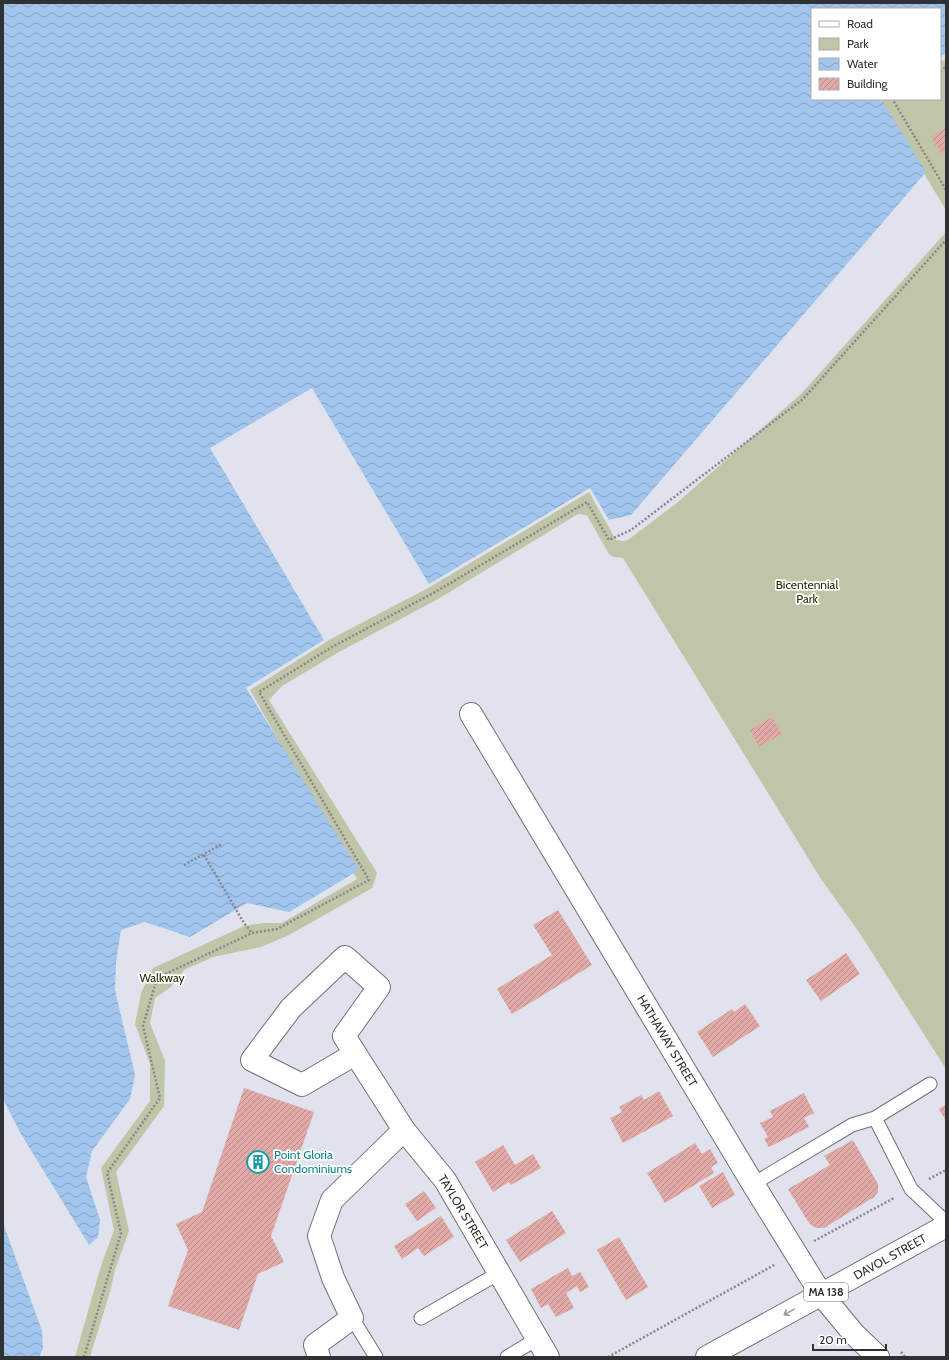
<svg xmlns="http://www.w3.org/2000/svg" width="949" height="1360" viewBox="0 0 949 1360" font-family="Cabin,sans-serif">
	<defs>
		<pattern id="water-waves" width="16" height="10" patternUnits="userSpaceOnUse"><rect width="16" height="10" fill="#a1c5ec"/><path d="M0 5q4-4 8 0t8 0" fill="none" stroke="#84a1c0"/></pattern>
		<pattern id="building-hatch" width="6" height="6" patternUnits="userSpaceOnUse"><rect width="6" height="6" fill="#e2aaa6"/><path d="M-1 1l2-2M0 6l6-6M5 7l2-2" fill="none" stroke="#b88b88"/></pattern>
	</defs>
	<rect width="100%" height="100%" fill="#e0e2ed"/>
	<path fill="#bfc5a6" d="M 946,59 L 946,210 L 879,99 L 940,99 L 940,62 Z
		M 946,232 L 946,1069 L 859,932 L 821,879 L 623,558 L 614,557 L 609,554 L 588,517 L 586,515 L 578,514 L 438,599 L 339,652 L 282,686 L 269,700 L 377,873 L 372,888 L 289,935 L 261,947 L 213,957 L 184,970 L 171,987 L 155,998 L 150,1023 L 165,1061 L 164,1106 L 116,1172 L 129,1231 L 115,1270 L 110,1292 L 90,1357 L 75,1357 L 101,1266 L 114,1230 L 101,1168 L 150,1101 L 150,1064 L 135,1024 L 141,993 L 153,968 L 244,926 L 263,923 L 282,923 L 357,879 L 250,690 L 331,639 L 430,587 L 589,492 L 616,540 L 623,541 L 628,540 L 678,502 L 801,394 Z"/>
	<path fill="url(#water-waves)" d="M 3,3 L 946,3 L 946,53 L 940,57 L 940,9 L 812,9 L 812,99 L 881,99 L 926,172 L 631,515 L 609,520 L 590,488 L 429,584 L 312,388 L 210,448 L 324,640 L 246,688 L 359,870 L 289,912 L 247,903 L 190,937 L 145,922 L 121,930 L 116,962 L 115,990 L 135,1075 L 130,1099 L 92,1151 L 86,1177 L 100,1220 L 98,1237 L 89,1245 L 21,1134 L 3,1099 Z
		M 3,1223 L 42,1331 L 43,1349 L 39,1357 L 3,1357 Z"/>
	<path fill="url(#building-hatch)" d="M 946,128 L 946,151 L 941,154 L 931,137 Z
		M 772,717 L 782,734 L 759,747 L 750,730 Z
		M 558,910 L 592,965 L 512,1014 L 497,989 L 552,955 L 533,925 Z
		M 846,953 L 860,974 L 821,1001 L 806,980 Z
		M 745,1004 L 760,1026 L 713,1057 L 697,1032 L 732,1009 L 734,1012 Z
		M 244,1088 L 314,1112 L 271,1236 L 284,1262 L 258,1274 L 239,1330 L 168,1306 L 188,1250 L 176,1224 L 202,1212 Z
		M 659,1091 L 673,1116 L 623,1143 L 610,1118 L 622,1112 L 619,1107 L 641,1095 L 644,1100 Z
		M 804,1093 L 814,1113 L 804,1118 L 809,1127 L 769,1147 L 764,1139 L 768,1137 L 760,1123 L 773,1117 L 770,1111 Z
		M 946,1104 L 946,1121 L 939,1109 Z
		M 853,1140 L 878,1184 L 878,1192 L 874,1197 L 824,1228 L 816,1228 L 811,1225 L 807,1220 L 788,1189 L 830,1165 L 824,1156 Z
		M 695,1143 L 702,1154 L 710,1149 L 718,1163 L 711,1167 L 714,1173 L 665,1203 L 647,1173 Z
		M 503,1145 L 515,1165 L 533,1154 L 541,1168 L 511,1185 L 509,1182 L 493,1192 L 475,1162 Z
		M 723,1172 L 735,1195 L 712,1208 L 699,1186 Z
		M 424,1191 L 436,1208 L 417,1221 L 405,1204 Z
		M 552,1211 L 566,1233 L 520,1262 L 506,1240 Z
		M 441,1216 L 454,1237 L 424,1256 L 418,1248 L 402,1259 L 394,1246 Z
		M 619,1237 L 648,1287 L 626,1300 L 597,1250 Z
		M 568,1268 L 572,1276 L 580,1272 L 589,1287 L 580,1292 L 577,1286 L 566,1293 L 574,1308 L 556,1317 L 548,1304 L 541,1308 L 531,1289 Z"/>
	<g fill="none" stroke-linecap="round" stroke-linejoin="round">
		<g stroke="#6f717a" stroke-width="15">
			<path id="lane" d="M 875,1118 L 930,1084
				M 753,1184 L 852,1125 L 875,1118 L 911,1189 L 946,1222
				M 352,1318 L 376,1357
				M 421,1318 L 499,1273
				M 507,1357 L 537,1339"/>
		</g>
		<g stroke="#6f717a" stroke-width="24">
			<path id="street" d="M 471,714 L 753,1184 L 821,1294 L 854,1334 L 878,1357
				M 355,1054 L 302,1085 L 252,1060 L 291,1008 L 345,957 L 379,987 L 344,1036 L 404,1130 L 445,1180 L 548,1357
				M 319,1357 L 315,1345 L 352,1318 L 333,1278 L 319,1236 L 332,1200 L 404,1130"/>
		</g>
		<g stroke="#6f717a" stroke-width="24">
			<path id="highway" d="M 707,1357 L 946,1226"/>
		</g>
		<path stroke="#86878e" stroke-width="2.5" stroke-dasharray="2 2" stroke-linecap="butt" d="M 940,71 L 946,67
			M 895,99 L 893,100 L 946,190
			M 204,855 L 244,923 L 252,933
			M 184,865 L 222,844
			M 929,1179 L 946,1170
			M 814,1241 L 894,1198
			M 901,1352 L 905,1357
			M 84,1357 L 121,1233 L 107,1173 L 160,1098 L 143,1026 L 157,978 L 252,933 L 277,929 L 369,880 L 259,692 L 332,647 L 437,591 L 587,502 L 609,540 L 631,530 L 803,399 L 946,240
			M 608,1357 L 776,1264"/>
		<use href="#lane" stroke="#fff" stroke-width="13"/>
		<use href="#street" stroke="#fff" stroke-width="22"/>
		<use href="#highway" stroke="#fff" stroke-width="22"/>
	</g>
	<defs><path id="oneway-shaft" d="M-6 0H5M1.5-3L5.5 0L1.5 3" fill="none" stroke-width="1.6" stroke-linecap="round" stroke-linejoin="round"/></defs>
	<use stroke="#98989a" href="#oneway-shaft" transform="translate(789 1312) rotate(151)"/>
	<defs>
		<g id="building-ring" transform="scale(1.15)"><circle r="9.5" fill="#fff" stroke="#0f9aa8" stroke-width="1.5"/><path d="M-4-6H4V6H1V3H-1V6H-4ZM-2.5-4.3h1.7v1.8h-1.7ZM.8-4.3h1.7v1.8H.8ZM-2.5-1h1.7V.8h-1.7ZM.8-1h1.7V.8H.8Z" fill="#0f9aa8"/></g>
	</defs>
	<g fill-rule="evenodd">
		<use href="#building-ring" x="258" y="1162"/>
	</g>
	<g text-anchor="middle" stroke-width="3.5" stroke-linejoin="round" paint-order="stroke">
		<rect fill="#fff" stroke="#6e6f72" stroke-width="1" x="804" y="1283" width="44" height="18" rx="3"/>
		<g font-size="11" font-weight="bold" fill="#303135">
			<text x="826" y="1296">MA 138</text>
		</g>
		<g font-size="12" fill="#282c05" stroke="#fff">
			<text x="807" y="589">Bicentennial<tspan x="807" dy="14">Park</tspan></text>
			<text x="162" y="982">Walkway</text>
		</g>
		<g font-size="12" fill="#303135" stroke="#fff">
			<text transform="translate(667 1041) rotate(59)" y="4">HATHAWAY STREET</text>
			<text transform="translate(463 1212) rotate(59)" y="4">TAYLOR STREET</text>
			<text transform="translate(890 1257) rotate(-29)" y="4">DAVOL STREET</text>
		</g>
		<g font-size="12" fill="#0d838f" stroke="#fff" text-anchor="start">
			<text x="274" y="1159">Point Gloria<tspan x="274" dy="14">Condominiums</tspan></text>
		</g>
	</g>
	<rect width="949" height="1360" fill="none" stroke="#303135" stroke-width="8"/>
	<rect x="811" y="8" width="130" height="92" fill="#ffffff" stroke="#acadae"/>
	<rect x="819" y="21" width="20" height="6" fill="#ffffff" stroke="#acadae"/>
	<text x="847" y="28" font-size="12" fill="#303135">Road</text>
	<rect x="819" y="38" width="20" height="12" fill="#bfc5a6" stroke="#acadae"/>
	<text x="847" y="48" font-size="12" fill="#303135">Park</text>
	<rect x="819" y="58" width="20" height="12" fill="url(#water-waves)" stroke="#acadae"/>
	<text x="847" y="68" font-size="12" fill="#303135">Water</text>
	<rect x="819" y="78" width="20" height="12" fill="url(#building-hatch)" stroke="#acadae"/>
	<text x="847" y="88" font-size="12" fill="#303135">Building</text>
	<path d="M813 1344v6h73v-6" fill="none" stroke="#303135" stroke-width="2"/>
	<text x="819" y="1344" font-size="12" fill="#303135" stroke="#ffffff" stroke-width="3" paint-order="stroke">20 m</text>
</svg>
